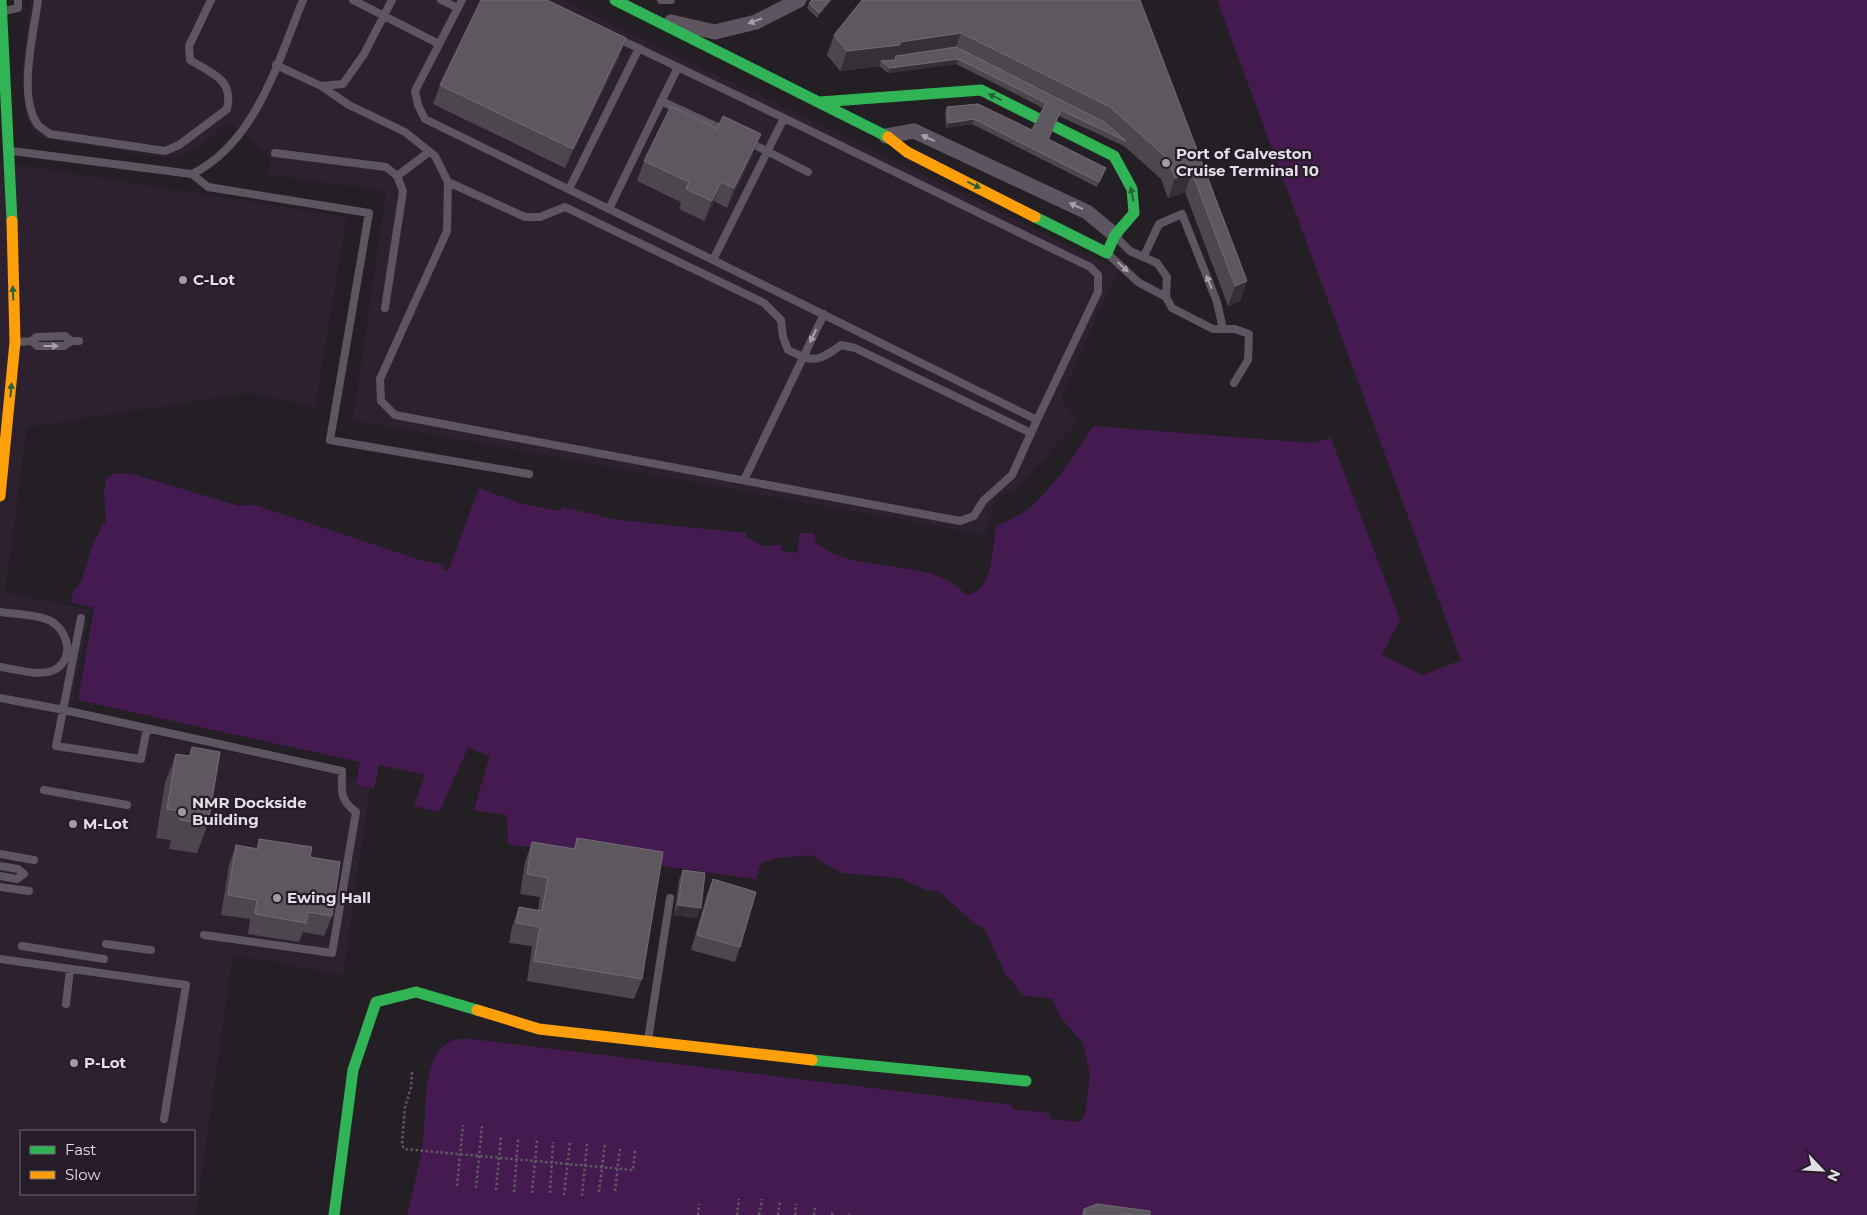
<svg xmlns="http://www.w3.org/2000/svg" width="1867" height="1215" viewBox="0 0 1867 1215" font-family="Montserrat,sans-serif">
	<rect width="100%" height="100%" fill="#241f25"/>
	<path fill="#2d2130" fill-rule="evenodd" d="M 31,0 L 561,0 L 1118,269 L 1061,398 L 1077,422 L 1019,485 L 995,501 L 985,535 L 353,420 L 386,191 L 269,175 L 271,159 L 230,121 L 201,145 L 173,159 L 45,139 L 36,133 L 26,119 L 22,68 Z
		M 0,162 L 347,217 L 315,407 L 250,393 L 27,427 L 5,592 L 90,610 L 70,717 L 371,782 L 343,975 L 233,955 L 196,1215 L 0,1215 ZM 21,1131 L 194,1131 L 194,1194 L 21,1194 Z"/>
	<path fill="#451a51" d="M 1217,0 L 1867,0 L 1867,1215 L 407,1215 C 413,1190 420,1165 423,1139 C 428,1110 419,1055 453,1040 C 458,1038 467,1040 472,1039 L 1012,1105 L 1012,1109 L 1049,1113 L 1051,1119 L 1079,1122 L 1085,1115 L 1090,1075 L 1083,1043 L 1061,1018 L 1052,999 L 1023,995 L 1005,973 L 984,928 L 974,923 L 940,892 L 926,890 L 900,878 L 842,873 L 811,855 L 777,858 L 761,863 L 756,879 L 508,844 L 507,815 L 474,810 L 489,756 L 468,748 L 440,812 L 414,806 L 425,775 L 379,765 L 374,789 L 356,784 L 360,762 L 78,700 L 94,608 L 71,602 C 73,587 78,590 82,579 C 89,559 92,538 106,521 L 104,494 L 106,479 L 115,473 L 136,475 L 239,506 L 254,505 L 421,560 L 444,565 L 444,570 L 448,571 L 479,488 L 522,504 L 560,511 L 563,507 L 617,520 L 746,533 L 746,537 L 762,546 L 782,545 L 781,551 L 797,553 L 800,533 L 814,533 L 815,542 C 854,576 935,556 966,595 C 994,592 992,548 996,526 C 1005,522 1014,518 1021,514 C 1049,496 1076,453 1093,426 L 1312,443 L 1331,438 L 1400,619 L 1382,655 L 1423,675 L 1461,660 Z"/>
	<path fill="#241f25" d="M 468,748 L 490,756 L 472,812 L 486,758 L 469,751 L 442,813 L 438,814 Z"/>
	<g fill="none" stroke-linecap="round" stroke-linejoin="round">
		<path stroke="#605a61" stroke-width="2.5" stroke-dasharray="2.5 2.5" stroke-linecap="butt" d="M 412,1072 L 411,1087 L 405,1107 L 402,1144 L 404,1149 L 633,1170 L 635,1149
			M 457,1186 L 463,1125
			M 476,1188 L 482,1126
			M 496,1190 L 501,1137
			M 615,1191 L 620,1148
			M 514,1192 L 518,1139
			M 599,1192 L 605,1144
			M 532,1193 L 537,1140
			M 550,1193 L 553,1142
			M 564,1195 L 570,1142
			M 582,1196 L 587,1144
			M 698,1215 L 699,1204
			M 737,1215 L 739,1199
			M 759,1215 L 762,1199
			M 778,1215 L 780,1202
			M 795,1215 L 796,1204
			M 814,1215 L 815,1207
			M 832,1215 L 833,1210
			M 849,1215 L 850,1214"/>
		<path stroke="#5d5660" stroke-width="8" d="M 38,0 C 34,32 17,97 38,125 C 41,128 46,131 50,134 L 165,151 L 179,145 L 227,109 C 234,79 212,74 190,60 L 189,46 L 211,0
			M 353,0 L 439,44
			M 441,0 L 458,8
			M 462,0 L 415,91 L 418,105 L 425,119 L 713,260 L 784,118 L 617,38
			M 661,0 L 671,0
			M 4,11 L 18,8 L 18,0
			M 276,65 L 321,86 L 343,84 L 364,54 L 392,0
			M 321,86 L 349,105 L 405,132 L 435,156 L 448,182 L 447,231 L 380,379 L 381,401 L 395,415 L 960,521 L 974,516 L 983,501 L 1012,475 L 1037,420
			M 661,101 L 726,131
			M 747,141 L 808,172
			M 12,151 L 192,174 C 256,143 278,61 303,0
			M 275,153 L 386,167 L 397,176 L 403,191 L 385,308
			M 192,174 L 208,187 L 369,213 L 330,440 L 529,474
			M 397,176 L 429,152
			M 448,182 L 525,217 L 540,217 L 565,207 L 764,303 L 781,320 L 783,337 L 788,350 C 814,363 818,362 841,345 L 855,348 L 1031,433
			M 569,189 L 639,48
			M 609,209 L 678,67
			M 1115,236 L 1130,251 L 1157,263 L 1167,277 L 1166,297
			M 1107,253 L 1138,282 L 1166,297 L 1172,308 L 1213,329 L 1235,329 L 1249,334 L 1248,360 L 1234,383
			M 1144,256 L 1159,224 L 1182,214 L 1217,302 L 1223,329
			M 713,260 L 1037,420 L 1098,292 L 1098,275 L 1090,267 L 784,118
			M 32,341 L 37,346 L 64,346 L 71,341
			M 17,342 L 32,341 L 36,337 L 65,336 L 71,341 L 79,341
			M 744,480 L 824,314
			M 0,612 C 15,614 32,614 46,619 C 67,626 77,658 54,670 C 39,677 15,669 0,667
			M 81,618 L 56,746 L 141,759 L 147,728
			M 0,698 L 64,710 L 342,771 C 342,792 339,799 356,812 L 332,953 L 204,935
			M 44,790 L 127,805
			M 0,854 L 34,860
			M 0,866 L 18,869 L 24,874 L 17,879 L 0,876
			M 0,887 L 29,891
			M 106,944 L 151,950
			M 22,946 L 104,959
			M 0,959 L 186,985 L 164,1119
			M 66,1004 L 70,969
			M 648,1040 L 670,898"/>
		<path stroke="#5d5660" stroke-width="15" d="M 671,22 L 715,32 L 756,22 L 799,0
			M 886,136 L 914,131 L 1087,212 L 1115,235"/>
		<path stroke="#30b455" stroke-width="11" d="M 1,0 L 12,221
			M 615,0 L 888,137
			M 820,102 L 981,90 L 1039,119
			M 1035,217 L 1107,253 L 1115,235 L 1134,213 L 1132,189 L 1114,156 L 1054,126
			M 812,1060 L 1026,1081
			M 334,1215 L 353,1070 L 376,1002 L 416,992 L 477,1010"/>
		<path stroke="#ff9f0a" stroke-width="11" d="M 888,137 L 907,152 L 1035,217
			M 0,496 L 15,342 L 12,221
			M 477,1010 L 539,1029 L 812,1060"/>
	</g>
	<path fill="#4c474d" d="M 832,0 L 817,18 L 807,8 L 809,3 Z
		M 1140,0 L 1247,281 L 1240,301 L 1228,306 L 1185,192 L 1168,198 L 1161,179 L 1124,146 L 1059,116 L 1049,139 L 1106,168 L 1097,187 L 972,124 L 946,128 L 945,112 L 947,107 L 1032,130 L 1043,108 L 956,64 L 888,73 L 879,66 L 840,71 L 827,55 L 834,35 Z
		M 619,58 L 565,168 L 433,104 L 440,85 Z
		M 753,154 L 727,208 L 714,201 L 704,221 L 679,209 L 681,202 L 637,181 L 644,161 Z
		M 192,747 L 208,824 L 197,853 L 169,849 L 171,840 L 156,838 L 165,783 L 176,754 L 189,756 Z
		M 577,838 L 642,979 L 634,999 L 527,981 L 532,946 L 509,943 L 512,927 L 519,907 L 538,910 L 540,897 L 520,894 L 525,862 L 532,842 L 573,849 Z
		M 259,839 L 310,857 L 332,916 L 324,936 L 303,932 L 299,942 L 248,934 L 250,919 L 221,915 L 229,865 L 236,845 L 256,849 Z
		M 683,870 L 697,918 L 674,915 L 679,880 Z
		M 713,879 L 740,947 L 735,962 L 691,950 L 707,894 Z"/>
	<path fill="#353036" d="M 830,0 L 832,0 L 817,18 L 819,13 Z
		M 961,33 L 954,52 L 881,61 L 879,66 L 840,71 L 847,51 L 900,42 Z
		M 626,38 L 619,58 L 565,168 L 573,149 Z
		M 958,59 L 956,64 L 888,73 L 890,68 Z
		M 974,119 L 972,124 L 946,128 L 948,123 Z
		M 761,134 L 753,154 L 727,208 L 734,188 Z
		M 1192,172 L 1185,192 L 1168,198 L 1175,178 Z
		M 721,182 L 714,201 L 704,221 L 712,201 Z
		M 1247,281 L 1240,301 L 1228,306 L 1235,286 Z
		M 678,905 L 701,908 L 697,918 L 674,915 Z"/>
	<path fill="#5d585e" stroke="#726d73" d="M 481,0 L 547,0 L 626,38 L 573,149 L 440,85 Z
		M 812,0 L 830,0 L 819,13 L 809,3 Z
		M 862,0 L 1140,0 L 1247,281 L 1235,286 L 1192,172 L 1175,178 L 1168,159 L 1110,107 L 961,33 L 900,42 L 900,45 L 847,51 L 834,35 Z
		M 956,47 L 1104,122 L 1126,141 L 1061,110 L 1048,139 L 1106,168 L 1099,182 L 974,119 L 948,123 L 947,107 L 978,104 L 1032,130 L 1046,103 L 958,59 L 890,68 L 881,61 L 895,60 L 896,56 Z
		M 671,106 L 717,129 L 723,116 L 761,134 L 734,188 L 721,182 L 712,201 L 686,189 L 689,182 L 644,161 Z
		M 192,747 L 220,752 L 208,824 L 180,820 L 181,811 L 167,809 L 176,754 L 190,756 Z
		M 577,838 L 663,852 L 642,979 L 534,961 L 540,927 L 516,923 L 519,907 L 542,911 L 548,878 L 527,874 L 532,842 L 575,849 Z
		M 259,839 L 312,847 L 310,857 L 340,862 L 332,916 L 308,912 L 306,923 L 255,914 L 257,900 L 228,895 L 236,845 L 258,849 Z
		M 683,870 L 705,873 L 701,908 L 678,905 Z
		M 713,879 L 756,892 L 740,947 L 697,935 Z
		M 1097,1204 L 1150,1211 L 1150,1215 L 1083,1215 L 1084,1209 Z"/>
	<defs><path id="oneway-solid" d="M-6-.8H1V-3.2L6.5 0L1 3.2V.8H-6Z" transform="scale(1.25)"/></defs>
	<g fill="#a7a1aa">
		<use href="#oneway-solid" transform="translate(755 21) rotate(160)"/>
		<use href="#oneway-solid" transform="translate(928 138) rotate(-155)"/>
		<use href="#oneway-solid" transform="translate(1076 206) rotate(-155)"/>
		<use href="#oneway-solid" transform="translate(1123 267) rotate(43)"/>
		<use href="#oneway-solid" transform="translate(1209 282) rotate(-112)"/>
		<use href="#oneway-solid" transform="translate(813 336) rotate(116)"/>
		<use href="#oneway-solid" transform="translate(51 346)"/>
	</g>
	<g fill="#2a603c">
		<use href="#oneway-solid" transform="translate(995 97) rotate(-154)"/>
		<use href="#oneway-solid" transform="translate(974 185) rotate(26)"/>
		<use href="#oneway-solid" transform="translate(1132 194) rotate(-101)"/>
		<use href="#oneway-solid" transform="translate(13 293) rotate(-92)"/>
		<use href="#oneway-solid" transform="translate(11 390) rotate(-85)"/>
	</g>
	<g fill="#a19ba2" stroke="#251c28" stroke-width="2">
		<circle cx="1166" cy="163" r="5"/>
		<circle cx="183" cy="280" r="5"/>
		<circle cx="182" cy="812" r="5"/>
		<circle cx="73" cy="824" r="5"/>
		<circle cx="277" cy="898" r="5"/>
		<circle cx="74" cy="1063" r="5"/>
	</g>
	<g text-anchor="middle" stroke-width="4.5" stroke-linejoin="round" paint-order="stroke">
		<g font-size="15" font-weight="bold" fill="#e4dee6" stroke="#251c28" text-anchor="start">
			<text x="1176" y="159">Port of Galveston<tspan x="1176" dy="17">Cruise Terminal 10</tspan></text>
			<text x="193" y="285">C-Lot</text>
			<text x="192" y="808">NMR Dockside<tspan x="192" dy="17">Building</tspan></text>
			<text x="83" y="829">M-Lot</text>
			<text x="287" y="903">Ewing Hall</text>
			<text x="84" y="1068">P-Lot</text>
		</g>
	</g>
	<rect x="20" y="1130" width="175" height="65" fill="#251c28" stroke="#716a74"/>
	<rect x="30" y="1146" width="25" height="8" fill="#30b455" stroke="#716a74"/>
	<text x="65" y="1155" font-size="15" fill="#e4dee6">Fast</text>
	<rect x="30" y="1171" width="25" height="8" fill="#ff9f0a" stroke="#716a74"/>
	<text x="65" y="1180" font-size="15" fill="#e4dee6">Slow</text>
	<g transform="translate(1822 1170) rotate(115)" stroke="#251c28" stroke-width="4" paint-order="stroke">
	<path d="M0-4L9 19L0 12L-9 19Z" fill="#e4dee6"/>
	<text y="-8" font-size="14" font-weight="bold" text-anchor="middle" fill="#e4dee6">N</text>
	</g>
</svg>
